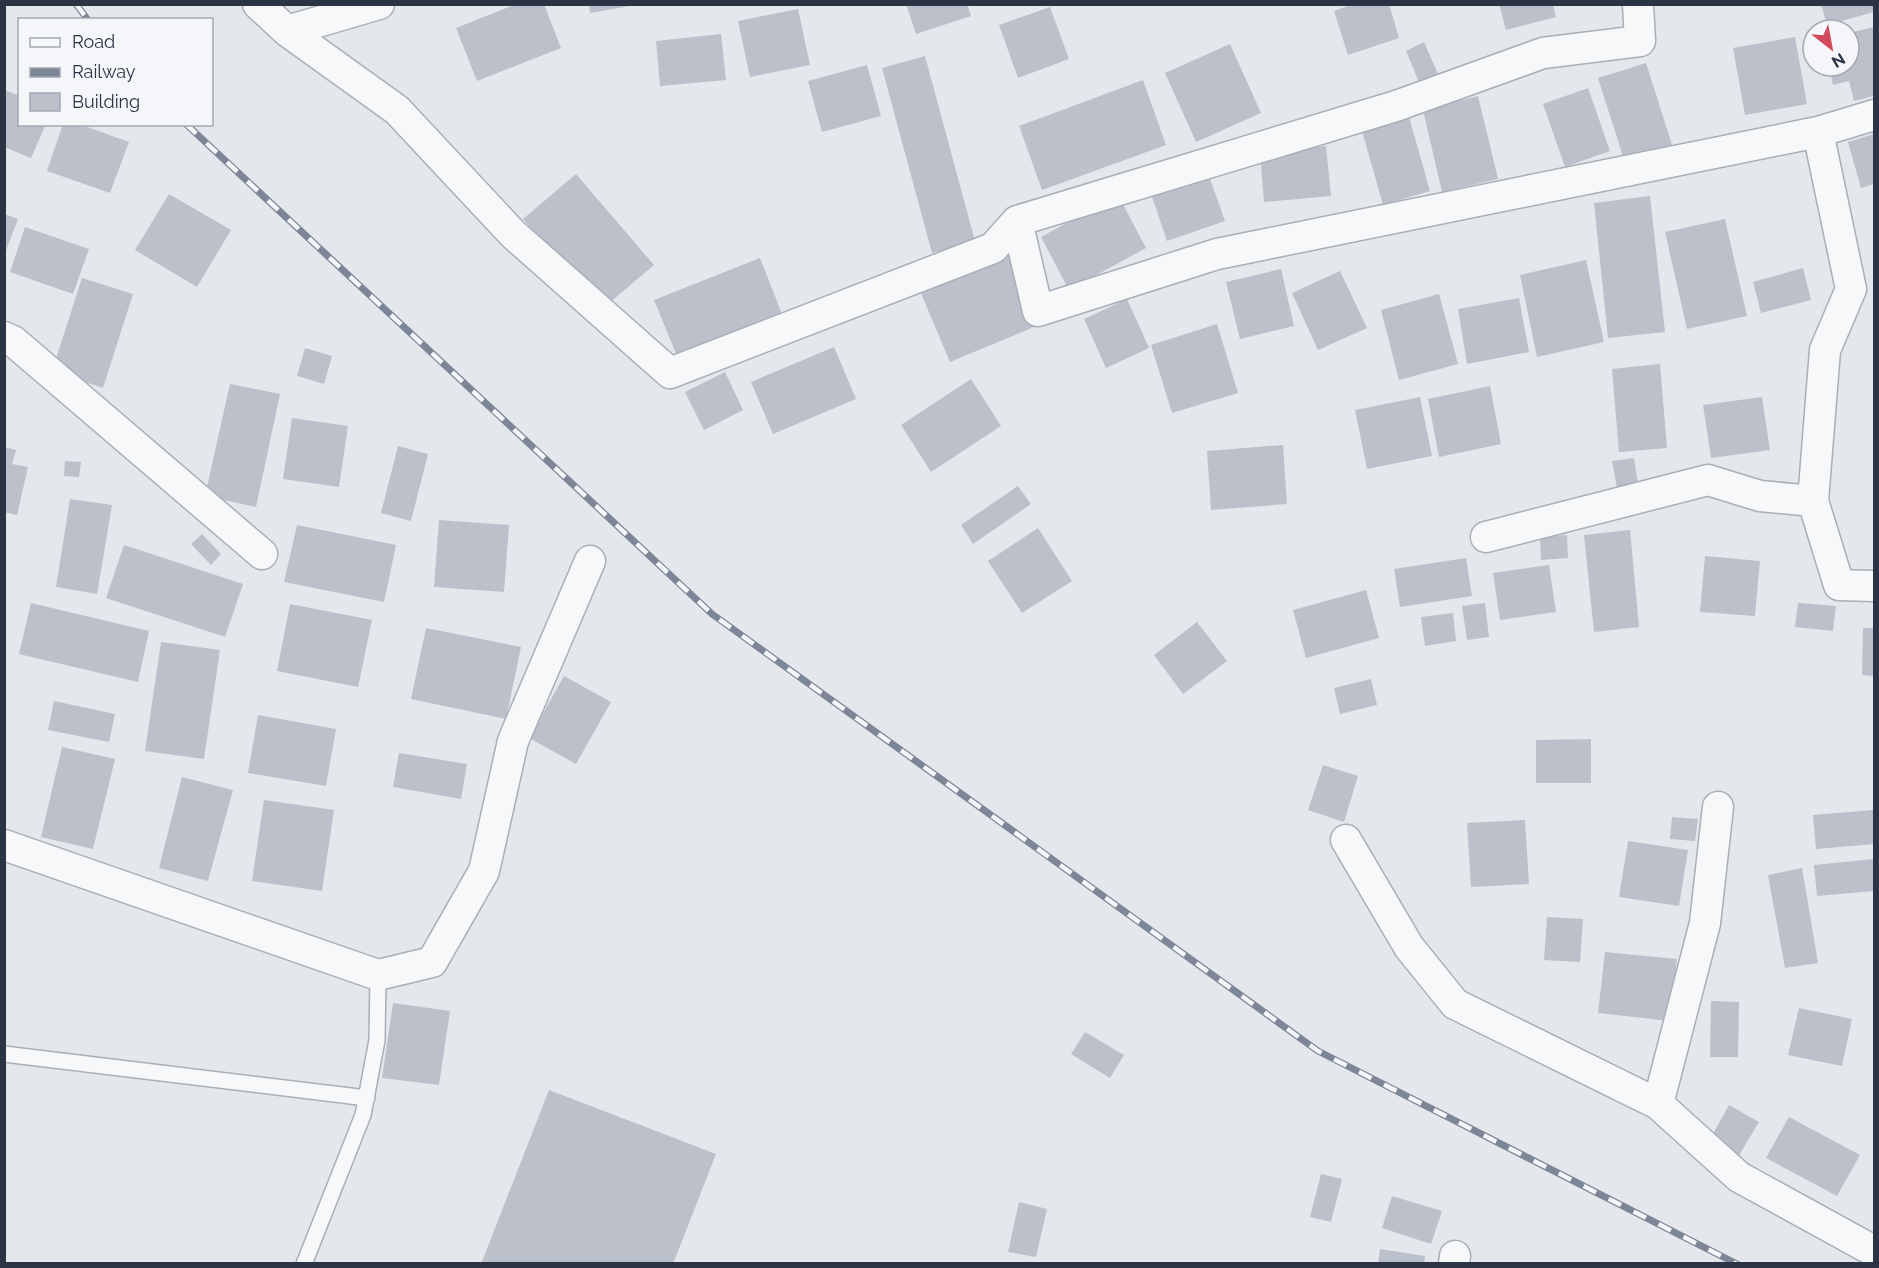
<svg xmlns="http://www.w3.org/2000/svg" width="1879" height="1268" viewBox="0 0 1879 1268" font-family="Raleway,sans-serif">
	<rect width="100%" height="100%" fill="#e4e7ec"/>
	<path fill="#bbc0ca" d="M 516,4 L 544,4 L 561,48 L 477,81 L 456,28 Z
		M 906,4 L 967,4 L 971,16 L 916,34 Z
		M 1354,4 L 1389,4 L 1399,38 L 1348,55 L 1334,11 Z
		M 1499,4 L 1553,4 L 1556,17 L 1506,30 Z
		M 1821,4 L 1874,4 L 1874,12 L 1827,25 Z
		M 589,5 L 629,5 L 630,6 L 590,13 Z
		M 1050,7 L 1069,59 L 1018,78 L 999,25 Z
		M 798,9 L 810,65 L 750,77 L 738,21 Z
		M 1874,27 L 1874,96 L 1854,101 L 1849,81 L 1833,85 L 1829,66 L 1849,66 L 1849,33 Z
		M 721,34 L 726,80 L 660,86 L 656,41 Z
		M 1795,37 L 1807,104 L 1745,115 L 1733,48 Z
		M 1424,42 L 1438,74 L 1419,82 L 1406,51 Z
		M 1230,44 L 1261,113 L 1196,142 L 1165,73 Z
		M 925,56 L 975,241 L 932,253 L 882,68 Z
		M 1646,63 L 1674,151 L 1626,166 L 1598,78 Z
		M 867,65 L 881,116 L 822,132 L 808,81 Z
		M 1143,80 L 1166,145 L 1042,190 L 1019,126 Z
		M 1588,88 L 1610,151 L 1565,167 L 1543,104 Z
		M 4,90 L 20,96 L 20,124 L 46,124 L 31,158 L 4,147 Z
		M 1478,96 L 1498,179 L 1442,192 L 1423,110 Z
		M 1409,117 L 1430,191 L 1383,205 L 1362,131 Z
		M 63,124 L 79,124 L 129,142 L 110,193 L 47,171 Z
		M 1874,134 L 1874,184 L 1861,188 L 1848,142 Z
		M 1326,146 L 1331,196 L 1264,202 L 1260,153 Z
		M 1205,165 L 1225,221 L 1167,241 L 1148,185 Z
		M 576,174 L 654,265 L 601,310 L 523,219 Z
		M 169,194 L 231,230 L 197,287 L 135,250 Z
		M 1118,195 L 1146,248 L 1069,290 L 1041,237 Z
		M 1650,196 L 1665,332 L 1608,338 L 1594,203 Z
		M 4,214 L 18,219 L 5,253 L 4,253 Z
		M 1725,219 L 1747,316 L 1687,329 L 1665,232 Z
		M 25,227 L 89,249 L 73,294 L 10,272 Z
		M 1009,254 L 1039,325 L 950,362 L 920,291 Z
		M 760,258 L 782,314 L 677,356 L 654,300 Z
		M 1586,260 L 1604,342 L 1537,357 L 1520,275 Z
		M 1803,268 L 1811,300 L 1761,313 L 1753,282 Z
		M 1281,269 L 1294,326 L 1240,339 L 1226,282 Z
		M 1340,271 L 1367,328 L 1318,350 L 1292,293 Z
		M 82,278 L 133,294 L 103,388 L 52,371 Z
		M 1439,294 L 1458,364 L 1399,380 L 1381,310 Z
		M 1519,298 L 1529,352 L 1467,364 L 1458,309 Z
		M 1127,299 L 1149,348 L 1106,368 L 1084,319 Z
		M 1217,324 L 1238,393 L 1172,413 L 1151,345 Z
		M 834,347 L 856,399 L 773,434 L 751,382 Z
		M 305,348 L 332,356 L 324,384 L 297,376 Z
		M 1660,364 L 1667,448 L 1619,452 L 1612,369 Z
		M 725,372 L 743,410 L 704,430 L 685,392 Z
		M 971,379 L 1001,426 L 931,472 L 901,425 Z
		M 230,384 L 280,394 L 256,507 L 205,496 Z
		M 1490,386 L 1501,444 L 1439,457 L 1428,399 Z
		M 1420,397 L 1432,456 L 1367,469 L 1355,410 Z
		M 1762,397 L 1770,450 L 1711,458 L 1703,405 Z
		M 292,418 L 348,426 L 339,487 L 283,479 Z
		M 1283,445 L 1287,504 L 1211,510 L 1207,451 Z
		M 398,446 L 428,454 L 411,521 L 381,513 Z
		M 4,447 L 16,450 L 12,464 L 28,467 L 17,515 L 4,512 Z
		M 1634,458 L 1638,484 L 1617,488 L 1612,461 Z
		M 65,461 L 81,462 L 79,477 L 64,476 Z
		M 1018,486 L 1031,504 L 973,544 L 961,525 Z
		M 70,499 L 112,505 L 97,594 L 56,587 Z
		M 439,520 L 509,525 L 504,592 L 434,587 Z
		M 297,525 L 396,545 L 384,602 L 284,582 Z
		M 1038,528 L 1072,581 L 1022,613 L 988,561 Z
		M 1630,530 L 1639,627 L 1594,632 L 1584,535 Z
		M 202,534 L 221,554 L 211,565 L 191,544 Z
		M 1567,535 L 1568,558 L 1541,560 L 1540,537 Z
		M 124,545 L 243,584 L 225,637 L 106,598 Z
		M 1705,556 L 1760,561 L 1755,616 L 1700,612 Z
		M 1466,558 L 1472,596 L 1400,607 L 1394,569 Z
		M 1549,565 L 1556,612 L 1500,620 L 1493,573 Z
		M 1366,590 L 1379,638 L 1306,658 L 1293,610 Z
		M 31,603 L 149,631 L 138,682 L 19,654 Z
		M 1485,603 L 1489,637 L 1467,640 L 1462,606 Z
		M 1798,603 L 1836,606 L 1833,631 L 1795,627 Z
		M 290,604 L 372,620 L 358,687 L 277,671 Z
		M 1453,613 L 1456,641 L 1425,646 L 1421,617 Z
		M 1197,622 L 1227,661 L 1183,694 L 1154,655 Z
		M 426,628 L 521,647 L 506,719 L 411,699 Z
		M 1863,628 L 1874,628 L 1874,676 L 1862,675 Z
		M 161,642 L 220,650 L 204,759 L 145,751 Z
		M 564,676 L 611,702 L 576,764 L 529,738 Z
		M 1371,679 L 1377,705 L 1340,714 L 1334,688 Z
		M 54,701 L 115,714 L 109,742 L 48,730 Z
		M 258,715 L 336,729 L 326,786 L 248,773 Z
		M 1591,739 L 1591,783 L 1536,783 L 1536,740 Z
		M 62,747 L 115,759 L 93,849 L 41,837 Z
		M 399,753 L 467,764 L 461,799 L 393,787 Z
		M 1323,765 L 1358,776 L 1344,822 L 1308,810 Z
		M 182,777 L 233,790 L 208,881 L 159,868 Z
		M 264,800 L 334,810 L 322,891 L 252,881 Z
		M 1874,810 L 1874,844 L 1816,849 L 1813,815 Z
		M 1672,817 L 1698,819 L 1695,841 L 1670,839 Z
		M 1525,820 L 1529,884 L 1471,887 L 1467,823 Z
		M 1628,841 L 1688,850 L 1679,906 L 1619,897 Z
		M 1874,859 L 1874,891 L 1817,896 L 1814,865 Z
		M 1802,868 L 1818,963 L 1785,968 L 1768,875 Z
		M 1547,917 L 1583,919 L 1580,962 L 1544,960 Z
		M 1605,952 L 1677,959 L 1670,1021 L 1598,1013 Z
		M 1711,1001 L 1739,1002 L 1738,1057 L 1710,1057 Z
		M 393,1003 L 450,1011 L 439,1085 L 382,1078 Z
		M 1799,1008 L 1852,1019 L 1842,1066 L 1788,1055 Z
		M 1085,1032 L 1124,1055 L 1110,1078 L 1071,1054 Z
		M 549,1090 L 716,1154 L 673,1264 L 481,1264 Z
		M 1729,1105 L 1759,1122 L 1738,1157 L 1709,1141 Z
		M 1789,1117 L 1860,1155 L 1837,1196 L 1766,1158 Z
		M 1321,1174 L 1342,1179 L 1331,1222 L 1310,1217 Z
		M 1392,1196 L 1442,1211 L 1431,1244 L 1382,1228 Z
		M 1019,1202 L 1047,1209 L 1036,1257 L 1008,1252 Z
		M 1380,1249 L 1425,1256 L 1424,1264 L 1378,1264 Z"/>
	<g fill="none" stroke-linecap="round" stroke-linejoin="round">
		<g stroke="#a9aeb7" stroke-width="18">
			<path id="lane" d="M 4,1054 L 367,1098
				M 304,1264 L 363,1115 L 377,1040 L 378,975"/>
		</g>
		<g stroke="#a9aeb7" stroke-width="33">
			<path id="street" d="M 258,4 L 287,31 L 379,4
				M 287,31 L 397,110 L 513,234 L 670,373 L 993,248 L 1017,221 L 1396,106 L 1543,53 L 1640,41 L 1638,4
				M 1017,221 L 1038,311 L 1217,254 L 1818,132 L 1874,115
				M 4,337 L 13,341 L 262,554
				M 1813,501 L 1825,350 L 1851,289 L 1818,132
				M 1486,537 L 1708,480 L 1760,496 L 1813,501 L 1839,585 L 1874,586
				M 1718,807 L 1705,923 L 1658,1104 L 1739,1177 L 1874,1251
				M 1346,840 L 1409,947 L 1455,1004 L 1658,1104
				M 4,845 L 378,975 L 432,962 L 484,871 L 513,741 L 590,561
				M 1454,1264 L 1455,1256"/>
		</g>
		<use href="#lane" stroke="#f7f8fa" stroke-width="15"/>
		<use href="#street" stroke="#f7f8fa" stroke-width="30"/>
		<g stroke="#7d8696" stroke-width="7">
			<path id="rail" d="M 76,4 L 88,20
				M 186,124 L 712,614 L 1318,1051 L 1737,1264"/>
		</g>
		<use href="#rail" stroke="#f4f6f9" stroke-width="4.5" stroke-dasharray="14" stroke-linecap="butt"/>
	</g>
	<rect width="1879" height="1268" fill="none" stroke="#2b3445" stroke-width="12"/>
	<rect x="18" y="18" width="195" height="108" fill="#f4f6f9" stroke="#a4a8b1" stroke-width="1.5"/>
	<rect x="30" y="38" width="30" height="9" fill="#f7f8fa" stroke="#a4a8b1" stroke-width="1.5"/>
	<text x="72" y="48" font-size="18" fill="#2b3445">Road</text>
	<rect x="30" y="68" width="30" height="9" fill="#7d8696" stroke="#a4a8b1" stroke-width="1.5"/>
	<text x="72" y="78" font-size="18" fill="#2b3445">Railway</text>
	<rect x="30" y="93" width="30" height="18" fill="#bbc0ca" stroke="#a4a8b1" stroke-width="1.5"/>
	<text x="72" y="108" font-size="18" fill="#2b3445">Building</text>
	<g transform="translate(1831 48) rotate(149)"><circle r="28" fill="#f4f6f9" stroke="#a4a8b1" stroke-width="1.5"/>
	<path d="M0-4.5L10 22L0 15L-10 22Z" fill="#d1495b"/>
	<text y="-9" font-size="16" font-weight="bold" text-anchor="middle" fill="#2b3445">N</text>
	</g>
</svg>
